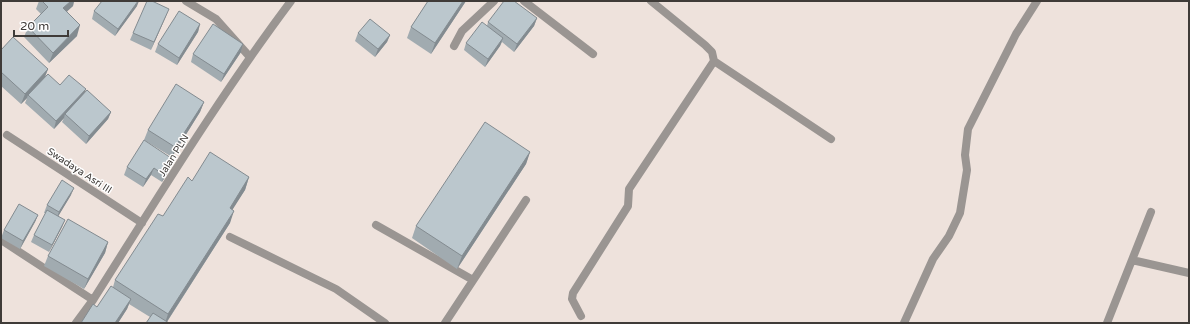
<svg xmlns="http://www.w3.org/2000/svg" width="1190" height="324" viewBox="0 0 1190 324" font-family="'Varela Round',sans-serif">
	<rect width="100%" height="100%" fill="#eee2dc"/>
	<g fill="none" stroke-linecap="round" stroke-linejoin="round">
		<path stroke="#9a9592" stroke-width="8" d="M 376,225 L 473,280
			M 230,237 L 336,289 L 385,323
			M 445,323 L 526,200
			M 904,323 L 933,259 L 949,236 L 960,213 L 967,170 L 965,155 L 968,129 L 1016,34 L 1037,1"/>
		<path stroke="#9a9592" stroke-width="8" d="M 186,1 L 216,19 L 249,56
			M 524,1 L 593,54
			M 651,1 L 705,45 L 712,52 L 714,61
			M 454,46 L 462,31 L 494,1
			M 714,61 L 831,139
			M 7,135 L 142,223
			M 1,240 L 93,300
			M 1132,260 L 1189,273
			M 581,316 L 572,299 L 573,293 L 628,206 L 629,189 L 714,61
			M 76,323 L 93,300 C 157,199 219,97 291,1
			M 1107,323 L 1151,212"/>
	</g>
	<path fill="#a1abb0" d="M 39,1 L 74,1 L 73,6 L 67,11 L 77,36 L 49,63 L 24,37 L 28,27 L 41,14 L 36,9 Z
		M 428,1 L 466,1 L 431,54 L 407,38 L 411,27 Z
		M 137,6 L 115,36 L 92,19 L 94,11 Z
		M 166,16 L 151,50 L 130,40 L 133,33 Z
		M 537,18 L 534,26 L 514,52 L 502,42 L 500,46 L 485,67 L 464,50 L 466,43 L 487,26 L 488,22 Z
		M 200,24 L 198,32 L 177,65 L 155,52 L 158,44 Z
		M 358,33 L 390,35 L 387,42 L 375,57 L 355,41 Z
		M 243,44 L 241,52 L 221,82 L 191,62 L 193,54 Z
		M 1,50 L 48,69 L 45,77 L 60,85 L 84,94 L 111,112 L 108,119 L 86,144 L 62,122 L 64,118 L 54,129 L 25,103 L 27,98 L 21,104 L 1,86 Z
		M 204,102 L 200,112 L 172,157 L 144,140 L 148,130 Z
		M 530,152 L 526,164 L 457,269 L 412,238 L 416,226 Z
		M 174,160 L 171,167 L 162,182 L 151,175 L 143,187 L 124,175 L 127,167 Z
		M 249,177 L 245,190 L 232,209 L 230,223 L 167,322 L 150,317 L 129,304 L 127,309 L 118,323 L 81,323 L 97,307 L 113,287 L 115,280 L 163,216 L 192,181 Z
		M 71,195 L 58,216 L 65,220 L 62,227 L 49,252 L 31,242 L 34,235 L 46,213 L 44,213 L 47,205 Z
		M 38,215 L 35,222 L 20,249 L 1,238 L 4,230 Z
		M 108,242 L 105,253 L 84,289 L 44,266 L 48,256 Z"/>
	<path fill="#838b90" d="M 71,1 L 74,1 L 73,6 L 60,18 L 63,8 Z
		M 138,1 L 139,1 L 137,6 L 115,36 L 118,29 Z
		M 463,1 L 466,1 L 431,54 L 435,43 Z
		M 169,9 L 166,16 L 151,50 L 154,42 Z
		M 537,18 L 534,26 L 514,52 L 517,44 Z
		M 200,24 L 198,32 L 177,65 L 179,58 Z
		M 80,25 L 77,36 L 49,63 L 53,53 Z
		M 390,35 L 387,42 L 375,57 L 378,49 Z
		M 503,38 L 500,46 L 485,67 L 488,59 Z
		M 243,44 L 241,52 L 221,82 L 224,74 Z
		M 48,69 L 44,79 L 28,95 L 27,98 L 21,104 L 25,94 Z
		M 86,89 L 83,97 L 65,114 L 64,118 L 54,129 L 56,121 Z
		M 204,102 L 200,112 L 172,157 L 175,147 Z
		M 111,112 L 108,119 L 86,144 L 89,136 Z
		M 530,152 L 526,164 L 457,269 L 462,256 Z
		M 174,160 L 171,167 L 162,182 L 164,175 Z
		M 154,168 L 151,175 L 143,187 L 146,179 Z
		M 249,177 L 245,190 L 226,220 L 230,208 Z
		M 74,188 L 71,195 L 56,220 L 59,212 Z
		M 234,211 L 230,223 L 166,323 L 165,323 L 168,314 Z
		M 38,215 L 35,222 L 20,249 L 23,241 Z
		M 65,220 L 62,227 L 49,252 L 52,245 Z
		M 108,242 L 105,253 L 84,289 L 88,279 Z
		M 131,299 L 127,309 L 118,323 L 115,323 Z"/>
	<path fill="#bbc7cd" stroke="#838b90" d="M 42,1 L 71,1 L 63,8 L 80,25 L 53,53 L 28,27 L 48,7 Z
		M 102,1 L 138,1 L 118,29 L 94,11 Z
		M 147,1 L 152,1 L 169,9 L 154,42 L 133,33 Z
		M 428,1 L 463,1 L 435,43 L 411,27 Z
		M 504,1 L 514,1 L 537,18 L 517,44 L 488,22 Z
		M 179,11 L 200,24 L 179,58 L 158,44 Z
		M 370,19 L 390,35 L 378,49 L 358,33 Z
		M 482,22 L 503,38 L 488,59 L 466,43 Z
		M 213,24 L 243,44 L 224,74 L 193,54 Z
		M 13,37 L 48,69 L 25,94 L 1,72 L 1,50 Z
		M 48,74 L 60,85 L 69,75 L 86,89 L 56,121 L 28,95 Z
		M 176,84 L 204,102 L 175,147 L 148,130 Z
		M 87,90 L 111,112 L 89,136 L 65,114 Z
		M 485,122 L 530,152 L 462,256 L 416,226 Z
		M 144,140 L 174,160 L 164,175 L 154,168 L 146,179 L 127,167 Z
		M 210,152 L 249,177 L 230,208 L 234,211 L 168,314 L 115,280 L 158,214 L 163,216 L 188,177 L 192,181 Z
		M 62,180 L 74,188 L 59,212 L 47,205 Z
		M 19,204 L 38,215 L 23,241 L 4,230 Z
		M 47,210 L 65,220 L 52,245 L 34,235 Z
		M 68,219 L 108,242 L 88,279 L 48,256 Z
		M 111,286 L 131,299 L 115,323 L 81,323 L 93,304 L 97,307 Z
		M 153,313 L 169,323 L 146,323 Z"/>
	<g text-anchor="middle" stroke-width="3" stroke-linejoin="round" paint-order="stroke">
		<g font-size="10" fill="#3f3b38" stroke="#fff">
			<text transform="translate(173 155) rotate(-58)" y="4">Jalan PLN</text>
			<text transform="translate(80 170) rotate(33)" y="4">Swadaya Asri III</text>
		</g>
	</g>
	<rect width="1190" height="324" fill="none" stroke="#3f3b38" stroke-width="4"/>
	<path d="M14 30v6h54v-6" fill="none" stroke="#3f3b38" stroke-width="2"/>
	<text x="20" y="30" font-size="12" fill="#3f3b38" stroke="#ffffff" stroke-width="3" paint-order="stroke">20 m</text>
</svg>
